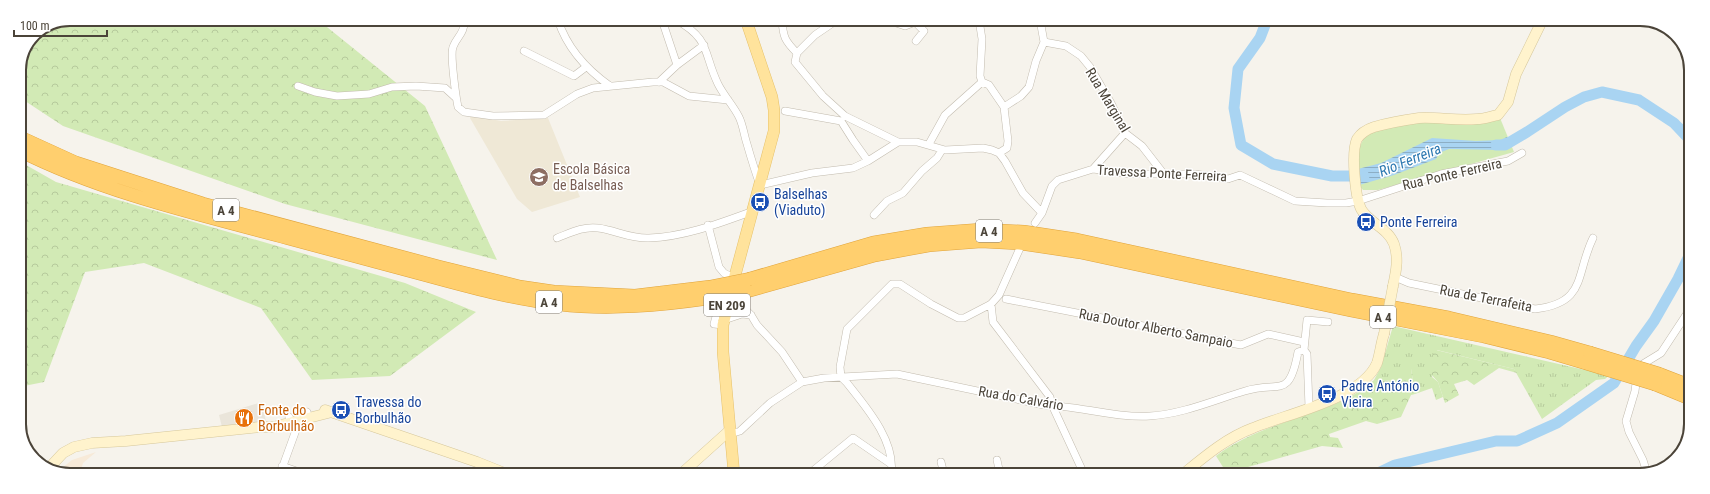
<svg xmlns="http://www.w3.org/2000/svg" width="1710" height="494" viewBox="0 0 1710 494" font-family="'Roboto Condensed',sans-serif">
	<defs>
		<pattern id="grass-tufts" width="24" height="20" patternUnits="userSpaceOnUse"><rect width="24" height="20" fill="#d2eab5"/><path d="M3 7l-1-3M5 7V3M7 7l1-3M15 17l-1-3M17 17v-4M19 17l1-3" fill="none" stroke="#b6ca9c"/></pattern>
		<pattern id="forest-crowns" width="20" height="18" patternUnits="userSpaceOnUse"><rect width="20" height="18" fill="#d2eab5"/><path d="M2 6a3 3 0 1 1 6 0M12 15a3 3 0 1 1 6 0" fill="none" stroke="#b6ca9c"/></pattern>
		<pattern id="water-rules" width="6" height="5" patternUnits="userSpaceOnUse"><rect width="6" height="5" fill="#a9d4f2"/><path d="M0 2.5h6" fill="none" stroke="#8caec5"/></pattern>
	</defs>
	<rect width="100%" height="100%" fill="#f6f3ec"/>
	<path fill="#eae5da" d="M 262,402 L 266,422 L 222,427 L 219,415 Z"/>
	<path fill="#f7ead8" d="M 96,452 L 83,463 L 80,473 L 56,473 L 72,460 Z"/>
	<path fill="#efe8d6" d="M 470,115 L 501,121 L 548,118 L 580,197 L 532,212 L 517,199 L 470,118 Z"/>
	<path fill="url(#grass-tufts)" d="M 1393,326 L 1585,370 L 1612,373 L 1605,379 L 1596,380 L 1542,419 L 1514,369 L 1437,350 L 1432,377 L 1438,382 L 1443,397 L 1436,400 L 1432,388 L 1415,394 L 1411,369 L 1399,381 L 1374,380 L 1381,367 Z"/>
	<path fill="url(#forest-crowns)" d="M 70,19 L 317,19 L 425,106 L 497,260 L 285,204 L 63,126 L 19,97 L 19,70 L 34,34 Z
		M 19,161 L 56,182 L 405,283 L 476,312 L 390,376 L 312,380 L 261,308 L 144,263 L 85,272 L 44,382 L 19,387 Z
		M 1436,350 L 1514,369 L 1517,373 L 1499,368 L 1474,385 L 1467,380 L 1454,384 L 1459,395 L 1445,403 L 1438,382 L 1430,373 L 1432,356 Z
		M 1404,368 L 1411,369 L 1415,394 L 1411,395 L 1401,417 L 1377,424 L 1366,421 L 1329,434 L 1330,437 L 1338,438 L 1343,448 L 1322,446 L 1248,467 L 1243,475 L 1228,475 L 1216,456 C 1245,434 1283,423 1317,411 C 1338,403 1358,395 1374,380 L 1399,381 Z"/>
	<path fill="#d2eab5" d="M 1500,118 L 1514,152 L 1378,190 L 1363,190 L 1359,185 L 1357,152 L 1365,136 L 1376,131 L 1418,122 Z"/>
	<path fill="url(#water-rules)" d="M 1507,137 L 1511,147 L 1499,150 L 1449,149 L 1439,153 L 1436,159 L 1394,175 L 1359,185 L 1358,169 L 1381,163 L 1432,138 L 1476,141 L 1500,140 Z"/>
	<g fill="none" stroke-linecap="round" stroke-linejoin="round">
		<path stroke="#a9d4f2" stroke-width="2" d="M 1679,130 L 1691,115"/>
		<path stroke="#a9d4f2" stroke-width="11" d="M 1267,20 L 1260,38 L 1238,69 L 1234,108 L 1241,145 L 1273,164 L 1332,176 L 1364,176
			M 1496,145 L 1505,145 L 1527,132 L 1565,107 L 1584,97 L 1602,92 L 1639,100 L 1674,123 L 1691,141
			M 1374,475 L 1395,465 L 1496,441 L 1517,441 L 1557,423 L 1614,383 L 1636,346 L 1654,321 L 1678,279 L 1690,254"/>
		<g stroke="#c2bbae" stroke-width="8">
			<path id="street" d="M 464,19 C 465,34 457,36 453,47 C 450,55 456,97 458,107 L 464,112 L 493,116 L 544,115 L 577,94 L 593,88 L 653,82 L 663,82 L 689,96 L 728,100
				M 558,20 C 567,48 586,69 610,86
				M 662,20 L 677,65
				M 676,20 C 711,39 703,53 718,84 C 724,96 733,105 739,117 C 743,125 744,135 747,144 C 751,158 755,171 760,185 L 812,173 L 853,168 L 868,161 L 898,142 L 917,142 L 945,150 L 983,148 L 992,150 L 999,153 L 1005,161 L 1023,193 L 1042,213
				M 782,20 C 783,37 785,41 797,53 L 795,62 L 823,96 L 845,116 L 898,142
				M 887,20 L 905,26 L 915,22 L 924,31 L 916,41
				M 1044,42 L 1066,46 L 1081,56 L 1090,67 L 1111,103 L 1125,133 L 1142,146 L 1163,173
				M 524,51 L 574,76 L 586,67
				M 797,53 L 815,35 L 837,20
				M 659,82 L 677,65 L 704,45
				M 982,82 L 989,85 L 1004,107
				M 298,86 L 315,92 L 337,96 L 369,94 L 392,87 L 416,86 L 445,88 L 456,98
				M 785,111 L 841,121 L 853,140 L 868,161
				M 929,144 L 945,115 L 982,82 L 980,76 L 982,39 L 979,20
				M 999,153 L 1007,148 L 1008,141 L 1004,107 L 1021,96 L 1029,87 L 1036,61 L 1044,42 L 1040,20
				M 1093,169 L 1125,133
				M 874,215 L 887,201 L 903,193 L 922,171 L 937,158 L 942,150
				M 1035,223 L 1042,213 L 1052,186 L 1058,180 L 1093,169 L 1131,174 L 1195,174 L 1228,179 L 1240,175 L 1295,201 L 1327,203 L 1346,203 L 1358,201 L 1441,174 L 1508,161 L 1522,153
				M 708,225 L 719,267 L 724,273 L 734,278
				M 557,238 C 570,233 583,226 598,228 C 615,230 631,239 649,238 C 684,237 720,223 753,211
				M 1395,277 L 1409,283 L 1535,309 C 1587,303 1575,275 1593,238
				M 722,294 L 714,324 L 723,325
				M 1006,299 L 1241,345 L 1268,334 L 1304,342
				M 728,301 L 734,300 L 739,303 L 751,315 L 757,325 L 782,352 L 802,382
				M 991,304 L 993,322 L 1050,397 L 1052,405 L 1084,474
				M 724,320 L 742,314 L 751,315
				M 841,377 L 840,367 L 847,329 L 892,284 L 900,284 L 931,304 L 958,318 L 964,318 L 991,304 L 999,295 L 1020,248
				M 841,377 L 847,383 C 866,407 896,441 891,474
				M 1309,407 L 1307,354 L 1304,350 L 1307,320 L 1328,322
				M 298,419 L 307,412
				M 730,434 L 740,431 L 770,403 L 802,382 L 824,378 L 897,374 L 1044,405 C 1079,406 1115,418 1150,416 C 1183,414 1214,400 1245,391 C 1279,380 1289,401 1298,352 L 1304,350
				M 997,460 L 1000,474
				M 941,462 L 944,474
				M 282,466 L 305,474
				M 1647,473 L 1643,460 L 1629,432 L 1626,421 L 1635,391 L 1638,367 L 1661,353 L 1690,309
				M 280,474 L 296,430 L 289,417
				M 809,474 L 853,438 L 891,464"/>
		</g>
		<g stroke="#d6c79b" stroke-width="11">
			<path id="secondary" d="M 1393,286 C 1396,272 1399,258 1394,244 C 1388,228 1369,223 1361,209 C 1355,196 1351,152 1357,139 C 1361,133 1368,129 1374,127 C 1388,123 1405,120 1419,118 C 1439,117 1458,121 1477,119 C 1484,119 1492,116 1498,115 L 1508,102 L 1516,74 L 1542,21
				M 325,410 L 477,462 L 507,474
				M 49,468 L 63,453 L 74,447 L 92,443 L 126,441 L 260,427 L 273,427 L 332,412
				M 681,474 L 730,430
				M 1182,475 C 1204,457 1226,438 1253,428 C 1286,414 1362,399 1377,363 C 1380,354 1381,343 1384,334"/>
		</g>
		<g stroke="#e6c16a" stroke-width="12">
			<path id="primary" d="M 734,474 L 723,352 L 723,325 L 733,283 L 774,131 L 774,110 L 772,97 L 746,20"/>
		</g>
		<g stroke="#e0a43c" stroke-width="14">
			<path id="highway" d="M 19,137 L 76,163 L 203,204 L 439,267 L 520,287 L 554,292 L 635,296 L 710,287
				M 19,150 C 102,192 198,214 288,238 C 334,250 380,263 426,275 C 470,287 514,299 559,304 C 609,310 660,305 709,298
				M 750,279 L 873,243 L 927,234 L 981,230 L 1024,232 L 1077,240 L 1352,300 L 1449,318 L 1551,342 L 1590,353
				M 747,291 L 875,255 L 929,245 L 981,241 L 1020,243 L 1080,252 L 1350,310 L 1483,336 L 1549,352 L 1586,363
				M 1659,374 L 1690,386
				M 1655,384 L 1689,398"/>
		</g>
		<use href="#street" stroke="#fff" stroke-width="7"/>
		<use href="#secondary" stroke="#fff3cd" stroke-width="10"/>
		<use href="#primary" stroke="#ffe39c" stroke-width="11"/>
		<use href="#highway" stroke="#ffcf6e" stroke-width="13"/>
		<g stroke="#d6c79b" stroke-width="11" stroke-linecap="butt">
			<path id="secondary-bridge" d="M 1384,334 L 1393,286"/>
		</g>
		<g stroke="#e0a43c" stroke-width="14" stroke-linecap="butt">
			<path id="highway-bridge" d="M 710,287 L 750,279
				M 709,298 L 747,291
				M 1590,353 L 1659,374
				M 1586,363 L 1655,384"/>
		</g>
		<use href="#secondary-bridge" stroke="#fff3cd" stroke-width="10"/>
		<use href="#highway-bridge" stroke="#ffcf6e" stroke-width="13"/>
	</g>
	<defs>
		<g id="school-disc" transform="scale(1)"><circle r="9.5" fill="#8d6e63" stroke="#fff"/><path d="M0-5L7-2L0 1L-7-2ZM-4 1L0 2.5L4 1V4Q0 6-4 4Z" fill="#fff"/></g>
		<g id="bus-disc" transform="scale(1)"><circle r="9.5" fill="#1a4fb4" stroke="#fff"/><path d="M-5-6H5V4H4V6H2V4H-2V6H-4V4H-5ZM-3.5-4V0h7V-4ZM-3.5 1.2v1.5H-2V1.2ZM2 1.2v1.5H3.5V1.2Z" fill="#fff"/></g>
		<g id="restaurant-disc" transform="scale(1)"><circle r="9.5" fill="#e8710a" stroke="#fff"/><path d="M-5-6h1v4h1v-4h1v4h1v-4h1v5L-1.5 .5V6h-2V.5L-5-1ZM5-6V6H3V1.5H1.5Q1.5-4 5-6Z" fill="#fff"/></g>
	</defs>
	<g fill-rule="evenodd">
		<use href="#school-disc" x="539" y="177"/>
		<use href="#bus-disc" x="760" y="202"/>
		<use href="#bus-disc" x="1366" y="222"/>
		<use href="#bus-disc" x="1327" y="394"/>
		<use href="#bus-disc" x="341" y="410"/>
		<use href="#restaurant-disc" x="244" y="418"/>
	</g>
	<g text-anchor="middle" stroke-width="3" stroke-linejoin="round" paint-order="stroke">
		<g fill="#fff" stroke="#817c74" stroke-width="1">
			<rect x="213" y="199" width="26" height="22" rx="3"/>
			<rect x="976" y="220" width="26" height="22" rx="3"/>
			<rect x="536" y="291" width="26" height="22" rx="3"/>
			<rect x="704" y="294" width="46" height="22" rx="3"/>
			<rect x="1370" y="306" width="26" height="22" rx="3"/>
		</g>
		<g font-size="13" font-weight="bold" fill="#4b4439">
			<text x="226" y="215">A 4</text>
			<text x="989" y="236">A 4</text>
			<text x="549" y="307">A 4</text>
			<text x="727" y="310">EN 209</text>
			<text x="1383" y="322">A 4</text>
		</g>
		<g font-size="14" fill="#4b4439" stroke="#fff">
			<text transform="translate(1108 100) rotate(59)" y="5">Rua Marginal</text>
			<text transform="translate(1162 173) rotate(3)" y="5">Travessa Ponte Ferreira</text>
			<text transform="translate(1452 174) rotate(-13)" y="5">Rua Ponte Ferreira</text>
			<text transform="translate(1486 298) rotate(11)" y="5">Rua de Terrafeita</text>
			<text transform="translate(1156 328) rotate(11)" y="5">Rua Doutor Alberto Sampaio</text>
			<text transform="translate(1021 398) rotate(10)" y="5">Rua do Calvário</text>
		</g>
		<g font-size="14" fill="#785e54" stroke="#fff" text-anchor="start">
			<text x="553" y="174">Escola Básica<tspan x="553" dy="16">de Balselhas</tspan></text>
		</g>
		<g font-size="14" fill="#164399" stroke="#fff" text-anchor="start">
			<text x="774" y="199">Balselhas<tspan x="774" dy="16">(Viaduto)</tspan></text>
			<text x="1380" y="227">Ponte Ferreira</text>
			<text x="1341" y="391">Padre António<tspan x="1341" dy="16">Vieira</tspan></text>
			<text x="355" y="407">Travessa do<tspan x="355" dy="16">Borbulhão</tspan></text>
		</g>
		<g font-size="14" fill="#c56008" stroke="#fff" text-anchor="start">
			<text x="258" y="415">Fonte do<tspan x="258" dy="16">Borbulhão</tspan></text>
		</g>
		<g font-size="15" font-style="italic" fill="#2e7ab2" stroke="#fff">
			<text transform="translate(1410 160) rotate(-22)" y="5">Rio Ferreira</text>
		</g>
	</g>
	<path d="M0 0H1710V494H0ZM70 26H1640A44 44 0 0 1 1684 70V424A44 44 0 0 1 1640 468H70A44 44 0 0 1 26 424V70A44 44 0 0 1 70 26Z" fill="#fff" fill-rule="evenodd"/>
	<path fill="none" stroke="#4b4439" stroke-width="2" d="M70 26H1640A44 44 0 0 1 1684 70V424A44 44 0 0 1 1640 468H70A44 44 0 0 1 26 424V70A44 44 0 0 1 70 26Z"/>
	<path d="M14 30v6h93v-6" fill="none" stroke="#4b4439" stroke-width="2"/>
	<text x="20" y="30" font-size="12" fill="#4b4439" stroke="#ffffff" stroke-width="3" paint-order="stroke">100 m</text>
</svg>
